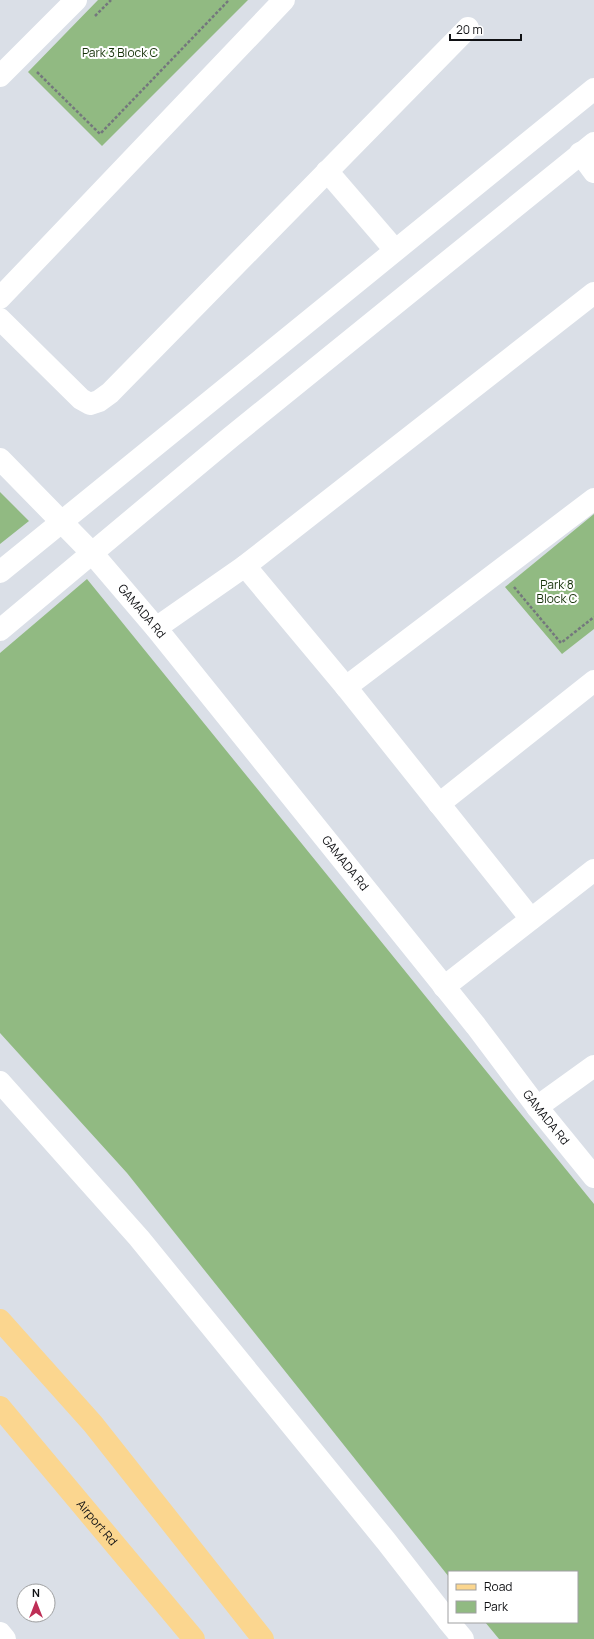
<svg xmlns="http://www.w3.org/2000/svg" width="594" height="1639" viewBox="0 0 594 1639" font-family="Manrope,sans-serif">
	<rect width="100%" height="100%" fill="#dadfe7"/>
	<path fill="#91ba82" d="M 98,0 L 248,0 L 102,146 L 28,72 Z
		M 0,492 L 29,521 L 0,544 Z
		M 594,514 L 594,629 L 562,654 L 505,587 Z
		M 87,579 L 594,1204 L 594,1639 L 499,1639 L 485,1622 L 577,1622 L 577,1572 L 449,1572 L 449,1577 L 127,1173 L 0,1033 L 0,653 Z"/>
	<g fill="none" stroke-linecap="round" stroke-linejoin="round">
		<path stroke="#74777d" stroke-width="2.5" stroke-dasharray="3 2" stroke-linecap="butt" d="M 95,16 L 111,0
			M 37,72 L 100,134 L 229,0
			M 514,587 L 561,643 L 594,617"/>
		<g stroke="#fff" stroke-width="22">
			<path d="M 0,76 L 76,0"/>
			<path d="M 580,153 L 594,172"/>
			<path d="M 327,171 L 395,250"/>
			<path d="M 0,298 L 284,0"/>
			<path d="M 0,319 L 81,399 L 90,404 L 99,401 L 110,393 L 468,28"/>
			<path id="s1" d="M 0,459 L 92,553 L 156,628 L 476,1026 L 537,1107 L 594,1177"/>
			<path d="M 245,566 L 594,293"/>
			<path d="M 0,572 L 594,89"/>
			<path d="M 156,628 L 245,566 L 346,687 L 531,919"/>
			<path d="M 0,630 L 231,437 L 594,143"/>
			<path d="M 346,687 L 594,499"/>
			<path d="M 439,804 L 594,681"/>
			<path d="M 444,987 L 594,870"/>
			<path d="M 0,1082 L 139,1238 L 386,1541 L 449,1622"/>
			<path d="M 537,1107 L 594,1066"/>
			<path d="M 449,1622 L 463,1639"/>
			<path d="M 0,1633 L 5,1639"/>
		</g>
		<g stroke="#fbd68f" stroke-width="22">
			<path d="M 0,1320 L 93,1424 L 263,1639"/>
			<path id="s2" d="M 0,1407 L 194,1639"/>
		</g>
	</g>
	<g text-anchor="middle" stroke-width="4" stroke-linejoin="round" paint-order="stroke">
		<g font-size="12" fill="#17330a" stroke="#fff">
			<text x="120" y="57">Park 3 Block C</text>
			<text x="557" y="589">Park 8<tspan x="557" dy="14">Block C</tspan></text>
		</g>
		<g font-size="12" fill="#101114" stroke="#fff">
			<text dy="4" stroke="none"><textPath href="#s1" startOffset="208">GAMADA Rd</textPath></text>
			<text dy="4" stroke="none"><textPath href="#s1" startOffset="532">GAMADA Rd</textPath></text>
			<text dy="4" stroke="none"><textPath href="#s1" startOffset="856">GAMADA Rd</textPath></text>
			<text dy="4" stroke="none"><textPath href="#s2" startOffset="151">Airport Rd</textPath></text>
		</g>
	</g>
	<rect x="448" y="1571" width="130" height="52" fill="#ffffff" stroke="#9fa0a1"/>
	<rect x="456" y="1584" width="20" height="6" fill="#fbd68f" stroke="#9fa0a1"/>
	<text x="484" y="1591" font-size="12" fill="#101114">Road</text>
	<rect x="456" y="1601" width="20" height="12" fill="#91ba82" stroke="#9fa0a1"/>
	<text x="484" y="1611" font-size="12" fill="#101114">Park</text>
	<g transform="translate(36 1603)"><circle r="19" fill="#ffffff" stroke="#9fa0a1"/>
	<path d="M0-3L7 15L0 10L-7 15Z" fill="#be2e56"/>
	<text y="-6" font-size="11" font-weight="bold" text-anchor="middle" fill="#101114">N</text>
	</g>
	<path d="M450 34v6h71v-6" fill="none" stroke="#101114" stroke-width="2"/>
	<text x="456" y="34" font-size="12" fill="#101114" stroke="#ffffff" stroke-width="3" paint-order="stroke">20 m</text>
</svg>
